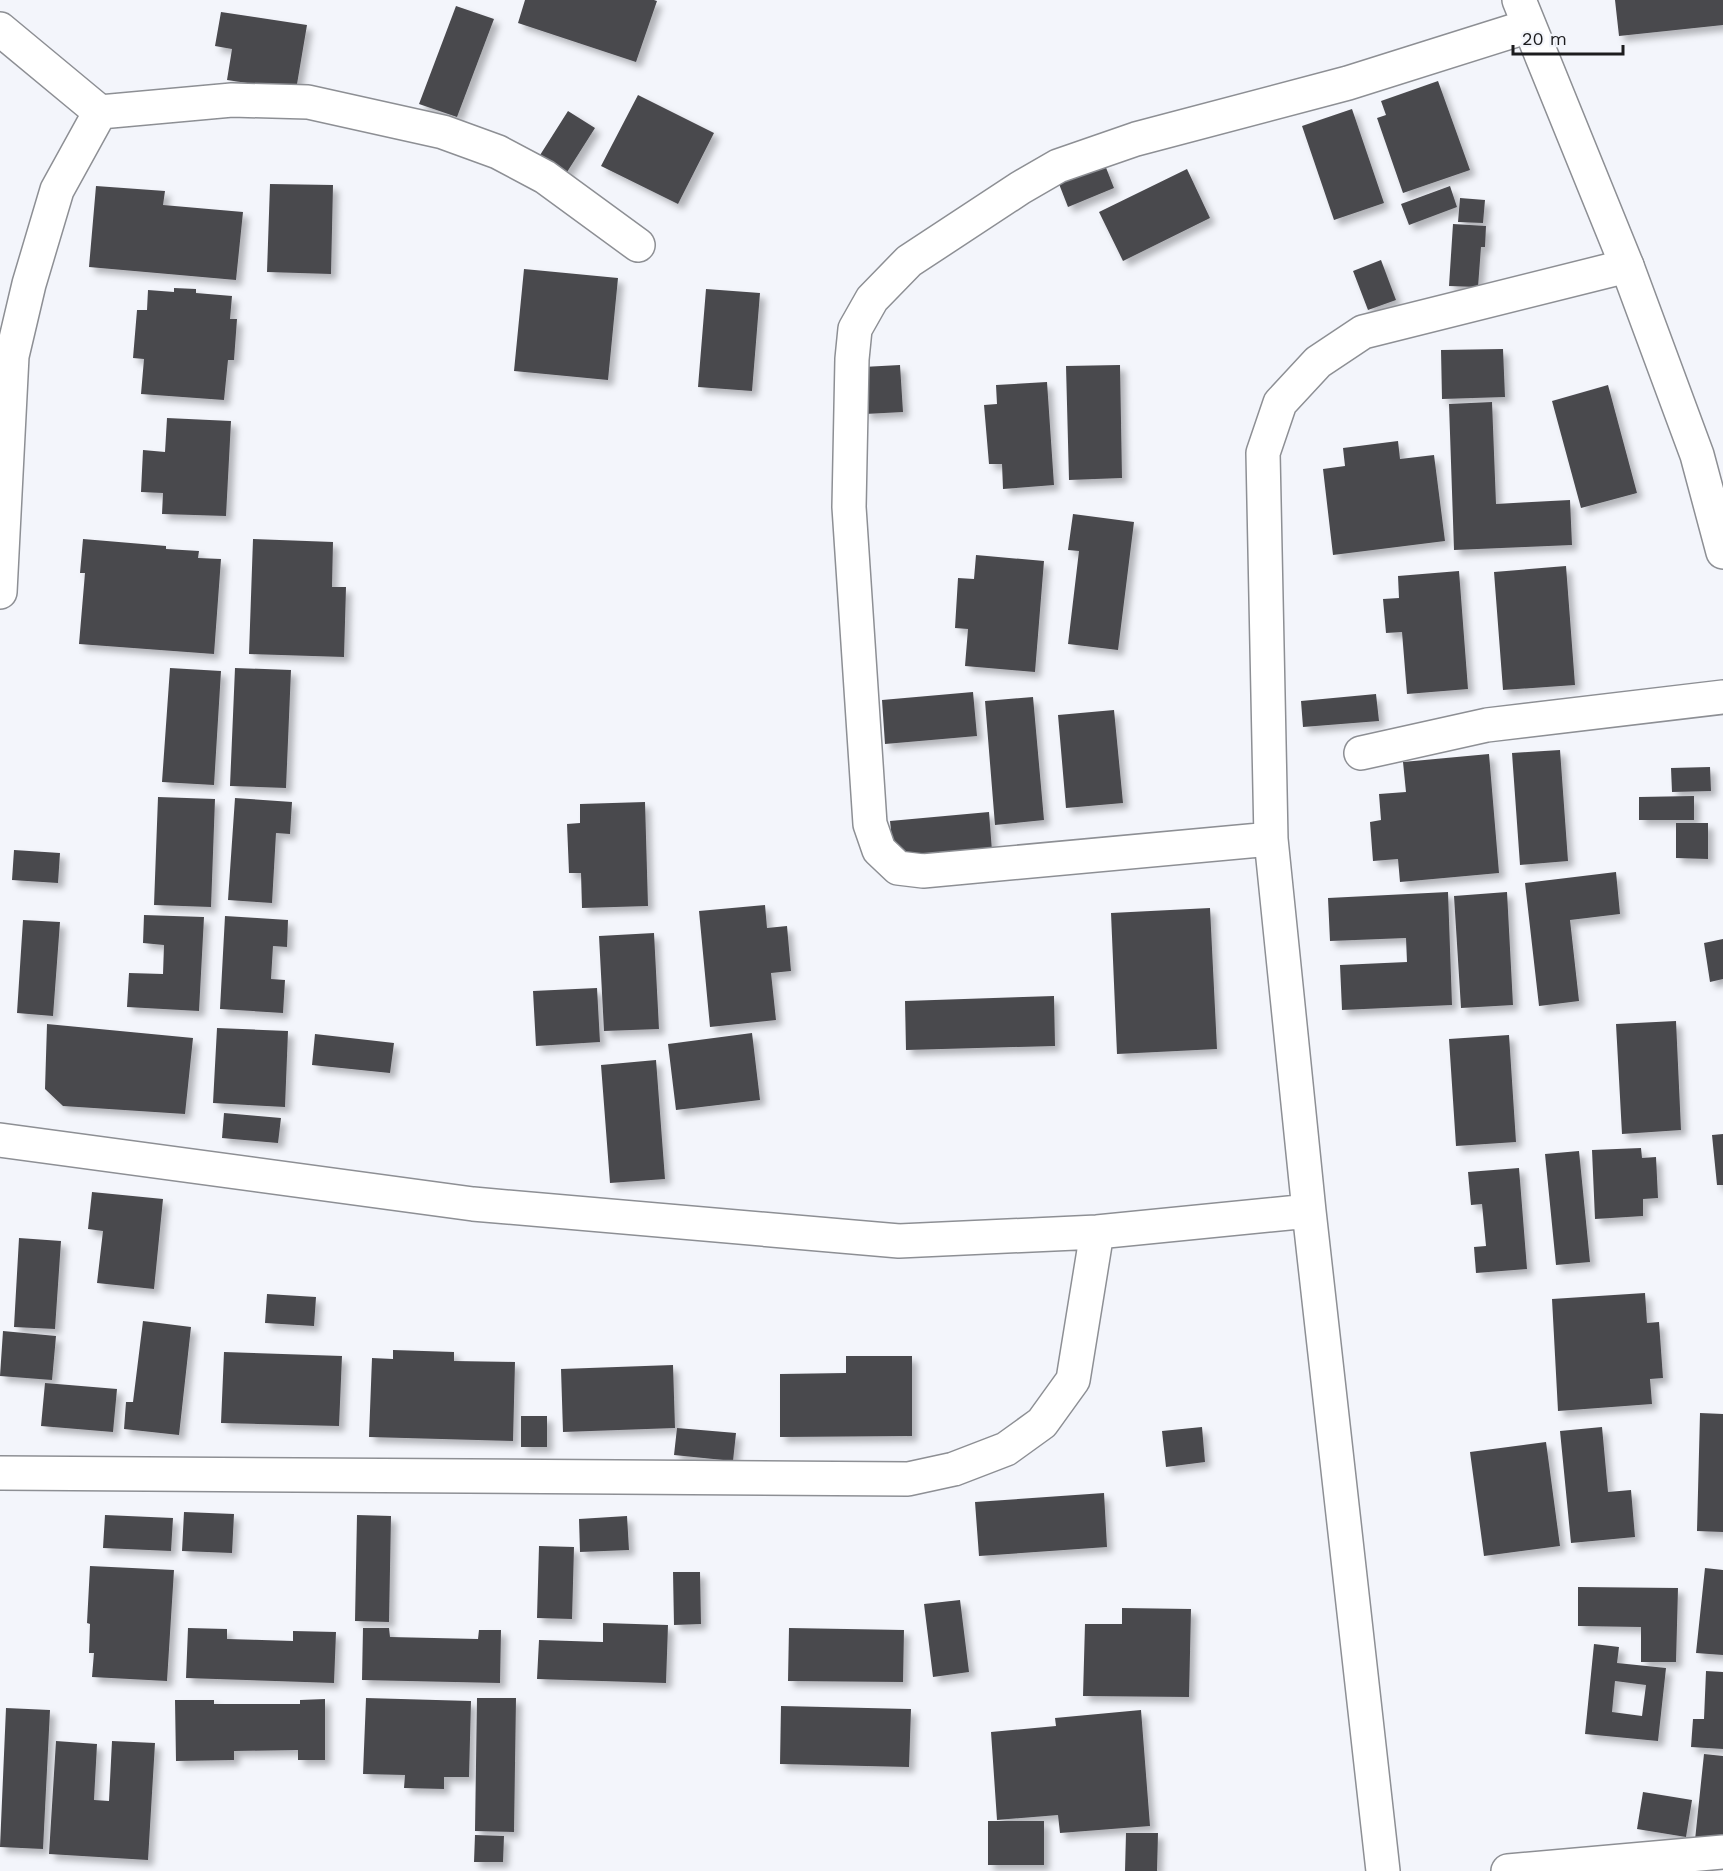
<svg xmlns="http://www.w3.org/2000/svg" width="1723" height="1871" viewBox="0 0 1723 1871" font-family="'Work Sans',sans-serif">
	<defs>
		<filter id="shadow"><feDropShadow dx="5.5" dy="5.5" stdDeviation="3" flood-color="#0004"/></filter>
	</defs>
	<rect width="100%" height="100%" fill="#f3f5fb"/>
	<path fill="#4a494e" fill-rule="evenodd" filter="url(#shadow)" d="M 525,0 L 654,0 L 657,1 L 636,62 L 518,23 Z
		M 1615,0 L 1723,0 L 1723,25 L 1619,36 Z
		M 456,6 L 494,19 L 457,117 L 419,104 Z
		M 221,12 L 307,25 L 296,90 L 227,80 L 232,49 L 215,46 Z
		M 1438,81 L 1470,170 L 1403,193 L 1377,118 L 1386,115 L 1381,101 Z
		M 638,95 L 714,133 L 678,204 L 601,166 Z
		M 1352,109 L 1384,203 L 1334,220 L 1302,126 Z
		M 568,111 L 595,128 L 562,180 L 535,163 Z
		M 1105,165 L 1114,188 L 1068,207 L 1059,184 Z
		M 1187,169 L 1210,218 L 1123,261 L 1099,212 Z
		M 270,184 L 333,185 L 331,274 L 267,272 Z
		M 96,186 L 165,191 L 163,205 L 243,212 L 236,280 L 89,267 Z
		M 1450,186 L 1457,207 L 1409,225 L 1401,204 Z
		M 1460,198 L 1485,200 L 1483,223 L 1458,222 Z
		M 1453,224 L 1486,226 L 1485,247 L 1481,247 L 1478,287 L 1449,286 Z
		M 1381,260 L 1396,300 L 1368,310 L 1353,271 Z
		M 524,269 L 618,278 L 608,380 L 514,371 Z
		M 174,288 L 196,289 L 196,293 L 232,296 L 230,319 L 237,319 L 234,360 L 228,360 L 224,400 L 141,394 L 144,359 L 133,358 L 137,310 L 147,310 L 148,290 L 174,292 Z
		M 706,289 L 760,293 L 752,391 L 698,387 Z
		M 1503,349 L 1505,397 L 1442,399 L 1441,350 Z
		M 900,365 L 903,412 L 865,414 L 863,367 Z
		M 1120,365 L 1122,478 L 1069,480 L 1066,366 Z
		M 1047,382 L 1054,485 L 1003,489 L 1002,464 L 989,464 L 984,405 L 997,404 L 996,385 Z
		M 1608,385 L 1637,493 L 1581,508 L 1552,401 Z
		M 1492,402 L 1496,504 L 1570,500 L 1572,545 L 1454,550 L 1449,404 Z
		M 167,418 L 231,421 L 226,516 L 162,514 L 163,493 L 141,492 L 143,450 L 165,452 Z
		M 1398,441 L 1400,459 L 1434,455 L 1445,541 L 1333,555 L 1323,469 L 1345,466 L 1343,448 Z
		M 1073,514 L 1134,522 L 1118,650 L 1068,644 L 1079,551 L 1068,550 Z
		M 83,539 L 166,546 L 166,549 L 199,551 L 198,558 L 221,559 L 214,654 L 79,644 L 85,573 L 80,573 Z
		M 253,539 L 333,542 L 332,587 L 346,587 L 344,657 L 249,654 Z
		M 976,555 L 1044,561 L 1035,672 L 965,666 L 968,629 L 955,628 L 958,578 L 974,579 Z
		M 1566,566 L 1575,685 L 1503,690 L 1494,572 Z
		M 1459,571 L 1468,689 L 1407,694 L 1402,632 L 1386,633 L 1383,599 L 1399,598 L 1398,576 Z
		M 170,668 L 221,671 L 214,785 L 162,782 Z
		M 235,668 L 291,670 L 286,788 L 230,786 Z
		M 973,692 L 977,736 L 885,744 L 882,700 Z
		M 1376,694 L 1379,721 L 1303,727 L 1301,701 Z
		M 1033,697 L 1044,820 L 995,825 L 985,701 Z
		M 1114,710 L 1123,803 L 1066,808 L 1058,715 Z
		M 1560,750 L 1568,861 L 1520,865 L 1512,753 Z
		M 1489,754 L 1499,873 L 1400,882 L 1398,859 L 1373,861 L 1370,822 L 1381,820 L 1379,794 L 1406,792 L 1403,762 Z
		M 1710,767 L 1711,791 L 1672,792 L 1671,768 Z
		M 1694,796 L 1694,820 L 1639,820 L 1639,797 Z
		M 158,797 L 215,799 L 211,907 L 154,905 Z
		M 235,798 L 292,802 L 290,834 L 276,833 L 272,903 L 228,900 Z
		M 645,802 L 648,906 L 582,908 L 581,873 L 569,873 L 567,824 L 580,823 L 580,804 Z
		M 989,812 L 992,851 L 894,859 L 890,821 Z
		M 1676,823 L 1708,823 L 1708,859 L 1676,858 Z
		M 14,850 L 60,853 L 58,883 L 12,880 Z
		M 1616,872 L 1620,914 L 1570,920 L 1579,1001 L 1539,1006 L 1525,883 Z
		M 1448,892 L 1452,1005 L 1342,1010 L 1340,965 L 1407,962 L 1406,938 L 1330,941 L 1328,898 Z
		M 1507,892 L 1513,1005 L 1461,1008 L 1454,896 Z
		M 765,905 L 767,928 L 787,926 L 791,971 L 771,973 L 776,1020 L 710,1027 L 699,911 Z
		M 1210,908 L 1217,1049 L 1117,1054 L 1111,913 Z
		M 144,915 L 204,917 L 199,1011 L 127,1007 L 129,973 L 163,974 L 164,945 L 143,943 Z
		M 225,916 L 288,920 L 287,947 L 273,946 L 271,979 L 285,980 L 283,1013 L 220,1009 Z
		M 23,920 L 60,922 L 53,1016 L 17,1013 Z
		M 654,933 L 659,1029 L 604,1031 L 599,936 Z
		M 1723,939 L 1723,979 L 1710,982 L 1704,943 Z
		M 597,988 L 600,1042 L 536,1046 L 533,991 Z
		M 1054,996 L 1055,1046 L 906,1050 L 905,1001 Z
		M 1676,1021 L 1681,1130 L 1622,1134 L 1616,1024 Z
		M 47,1024 L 193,1038 L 185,1114 L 63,1106 L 45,1089 Z
		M 217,1028 L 288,1031 L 285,1107 L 213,1103 Z
		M 752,1033 L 760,1100 L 676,1110 L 668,1044 Z
		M 315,1034 L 394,1043 L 390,1073 L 312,1065 Z
		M 1509,1035 L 1516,1142 L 1456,1146 L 1449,1039 Z
		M 656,1060 L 665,1179 L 610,1183 L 601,1065 Z
		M 224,1113 L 281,1118 L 278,1143 L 222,1138 Z
		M 1723,1134 L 1723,1185 L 1717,1185 L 1712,1135 Z
		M 1641,1148 L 1642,1158 L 1656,1157 L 1658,1198 L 1643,1199 L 1643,1216 L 1595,1219 L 1592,1150 Z
		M 1579,1151 L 1590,1262 L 1556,1265 L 1545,1154 Z
		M 1519,1168 L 1527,1269 L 1476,1273 L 1474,1247 L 1486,1246 L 1482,1204 L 1471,1205 L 1468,1172 Z
		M 92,1192 L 163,1199 L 154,1289 L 97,1283 L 103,1231 L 88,1229 Z
		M 19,1238 L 61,1241 L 55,1329 L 14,1327 Z
		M 1645,1293 L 1647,1323 L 1659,1322 L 1663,1378 L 1650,1379 L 1652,1404 L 1558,1411 L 1552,1299 Z
		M 267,1294 L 316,1297 L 314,1326 L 265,1323 Z
		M 143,1321 L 191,1327 L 179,1435 L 124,1429 L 126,1402 L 133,1402 Z
		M 3,1331 L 56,1336 L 52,1380 L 0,1376 Z
		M 393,1350 L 454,1352 L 454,1361 L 515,1362 L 513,1441 L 369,1437 L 372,1358 L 393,1359 Z
		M 224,1352 L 342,1356 L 339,1426 L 221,1423 Z
		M 846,1356 L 912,1356 L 912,1436 L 780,1437 L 780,1374 L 846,1373 Z
		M 673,1365 L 675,1428 L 563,1432 L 561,1369 Z
		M 45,1383 L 117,1389 L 113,1432 L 41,1426 Z
		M 1700,1413 L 1723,1414 L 1723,1532 L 1697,1531 Z
		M 521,1416 L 547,1416 L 547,1447 L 521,1447 Z
		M 1202,1427 L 1205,1462 L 1166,1467 L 1162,1431 Z
		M 1602,1427 L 1608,1492 L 1631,1490 L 1635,1537 L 1571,1543 L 1560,1431 Z
		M 677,1428 L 736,1433 L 733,1461 L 674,1455 Z
		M 1546,1442 L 1560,1546 L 1484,1556 L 1470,1452 Z
		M 1104,1493 L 1107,1547 L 979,1556 L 975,1502 Z
		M 184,1512 L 234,1514 L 232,1553 L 182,1551 Z
		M 105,1515 L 173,1518 L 171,1551 L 103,1548 Z
		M 357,1515 L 391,1516 L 389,1622 L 355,1621 Z
		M 627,1516 L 629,1550 L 580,1552 L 579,1519 Z
		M 539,1546 L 574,1547 L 572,1619 L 537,1618 Z
		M 90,1566 L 174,1570 L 167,1681 L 92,1677 L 94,1653 L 89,1653 L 90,1624 L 87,1623 Z
		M 1705,1568 L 1723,1570 L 1723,1655 L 1696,1653 Z
		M 673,1572 L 700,1572 L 701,1624 L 674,1625 Z
		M 1578,1587 L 1678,1588 L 1676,1662 L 1641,1662 L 1641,1627 L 1578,1626 Z
		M 960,1600 L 969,1672 L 933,1677 L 924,1604 Z
		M 1122,1608 L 1191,1609 L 1189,1697 L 1083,1696 L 1085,1624 L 1122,1624 Z
		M 603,1623 L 668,1625 L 666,1683 L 537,1679 L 539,1640 L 603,1642 Z
		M 188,1628 L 227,1629 L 227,1639 L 293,1641 L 293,1631 L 336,1632 L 334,1683 L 186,1678 Z
		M 363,1628 L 389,1628 L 390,1637 L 478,1639 L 479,1630 L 501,1630 L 500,1683 L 362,1680 Z
		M 789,1628 L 904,1630 L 903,1682 L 788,1681 Z
		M 1594,1644 L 1619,1647 L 1617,1663 L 1666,1668 L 1658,1741 L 1585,1734 ZM 1615,1681 L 1646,1685 L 1642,1716 L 1612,1712 Z
		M 1706,1671 L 1723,1672 L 1723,1749 L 1691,1747 L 1693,1719 L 1704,1719 Z
		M 366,1698 L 471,1701 L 469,1777 L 444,1777 L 444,1789 L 404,1788 L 405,1775 L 363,1774 Z
		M 477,1698 L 516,1698 L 514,1832 L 475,1831 Z
		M 325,1699 L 325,1760 L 298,1760 L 298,1750 L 234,1751 L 234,1760 L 176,1761 L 175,1700 L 214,1700 L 214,1704 L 300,1704 L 300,1700 Z
		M 781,1706 L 911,1709 L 909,1767 L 780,1764 Z
		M 6,1708 L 50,1710 L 43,1849 L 0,1847 Z
		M 1141,1710 L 1150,1826 L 1060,1833 L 1058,1815 L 997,1820 L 991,1732 L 1056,1726 L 1055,1718 Z
		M 56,1741 L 97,1744 L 94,1800 L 109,1801 L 112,1741 L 155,1743 L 148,1860 L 49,1854 Z
		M 1704,1754 L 1723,1756 L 1723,1843 L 1695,1840 Z
		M 1643,1792 L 1692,1800 L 1686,1837 L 1637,1829 Z
		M 988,1821 L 1044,1821 L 1044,1865 L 988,1865 Z
		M 1126,1833 L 1158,1833 L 1157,1871 L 1125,1871 Z
		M 475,1835 L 504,1836 L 503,1862 L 474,1862 Z"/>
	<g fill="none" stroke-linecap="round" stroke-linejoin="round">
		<g stroke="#8d8f94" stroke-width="36">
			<path id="street" d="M 0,29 L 100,112
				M 0,355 L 12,356 L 0,592
				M 12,356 L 29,284 L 57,190 L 100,112 L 232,100 L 308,102 L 443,132 L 498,152 L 545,177 L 638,245
				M 1361,753 L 1487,725 L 1723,697
				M 1271,839 L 923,871 L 898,868 L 879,850 L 870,824 L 849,507 L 852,359 L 855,329 L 872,299 L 909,261 L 1020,188 L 1058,166 L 1136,139 L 1348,83 L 1529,26
				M 0,1140 L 473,1204 L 899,1241 L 1097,1232 L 1309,1211
				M 0,1473 L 908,1479 L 954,1469 L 1006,1449 L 1042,1423 L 1073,1380 L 1097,1232
				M 1383,1871 L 1309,1211 L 1271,839 L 1263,453 L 1280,403 L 1318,362 L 1363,332 L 1627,266
				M 1508,1871 L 1723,1852"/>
		</g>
		<g stroke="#8d8f94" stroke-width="36">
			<path id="secondary" d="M 1519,0 L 1627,266 L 1697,455 L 1723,552"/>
		</g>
		<use href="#street" stroke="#fff" stroke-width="33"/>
		<use href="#secondary" stroke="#fff" stroke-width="33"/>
	</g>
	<path d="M1513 45v9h110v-9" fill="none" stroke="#1c1c1e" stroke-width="3"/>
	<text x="1522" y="45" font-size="18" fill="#1c1c1e" stroke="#f3f5fb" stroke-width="4.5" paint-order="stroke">20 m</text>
</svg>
